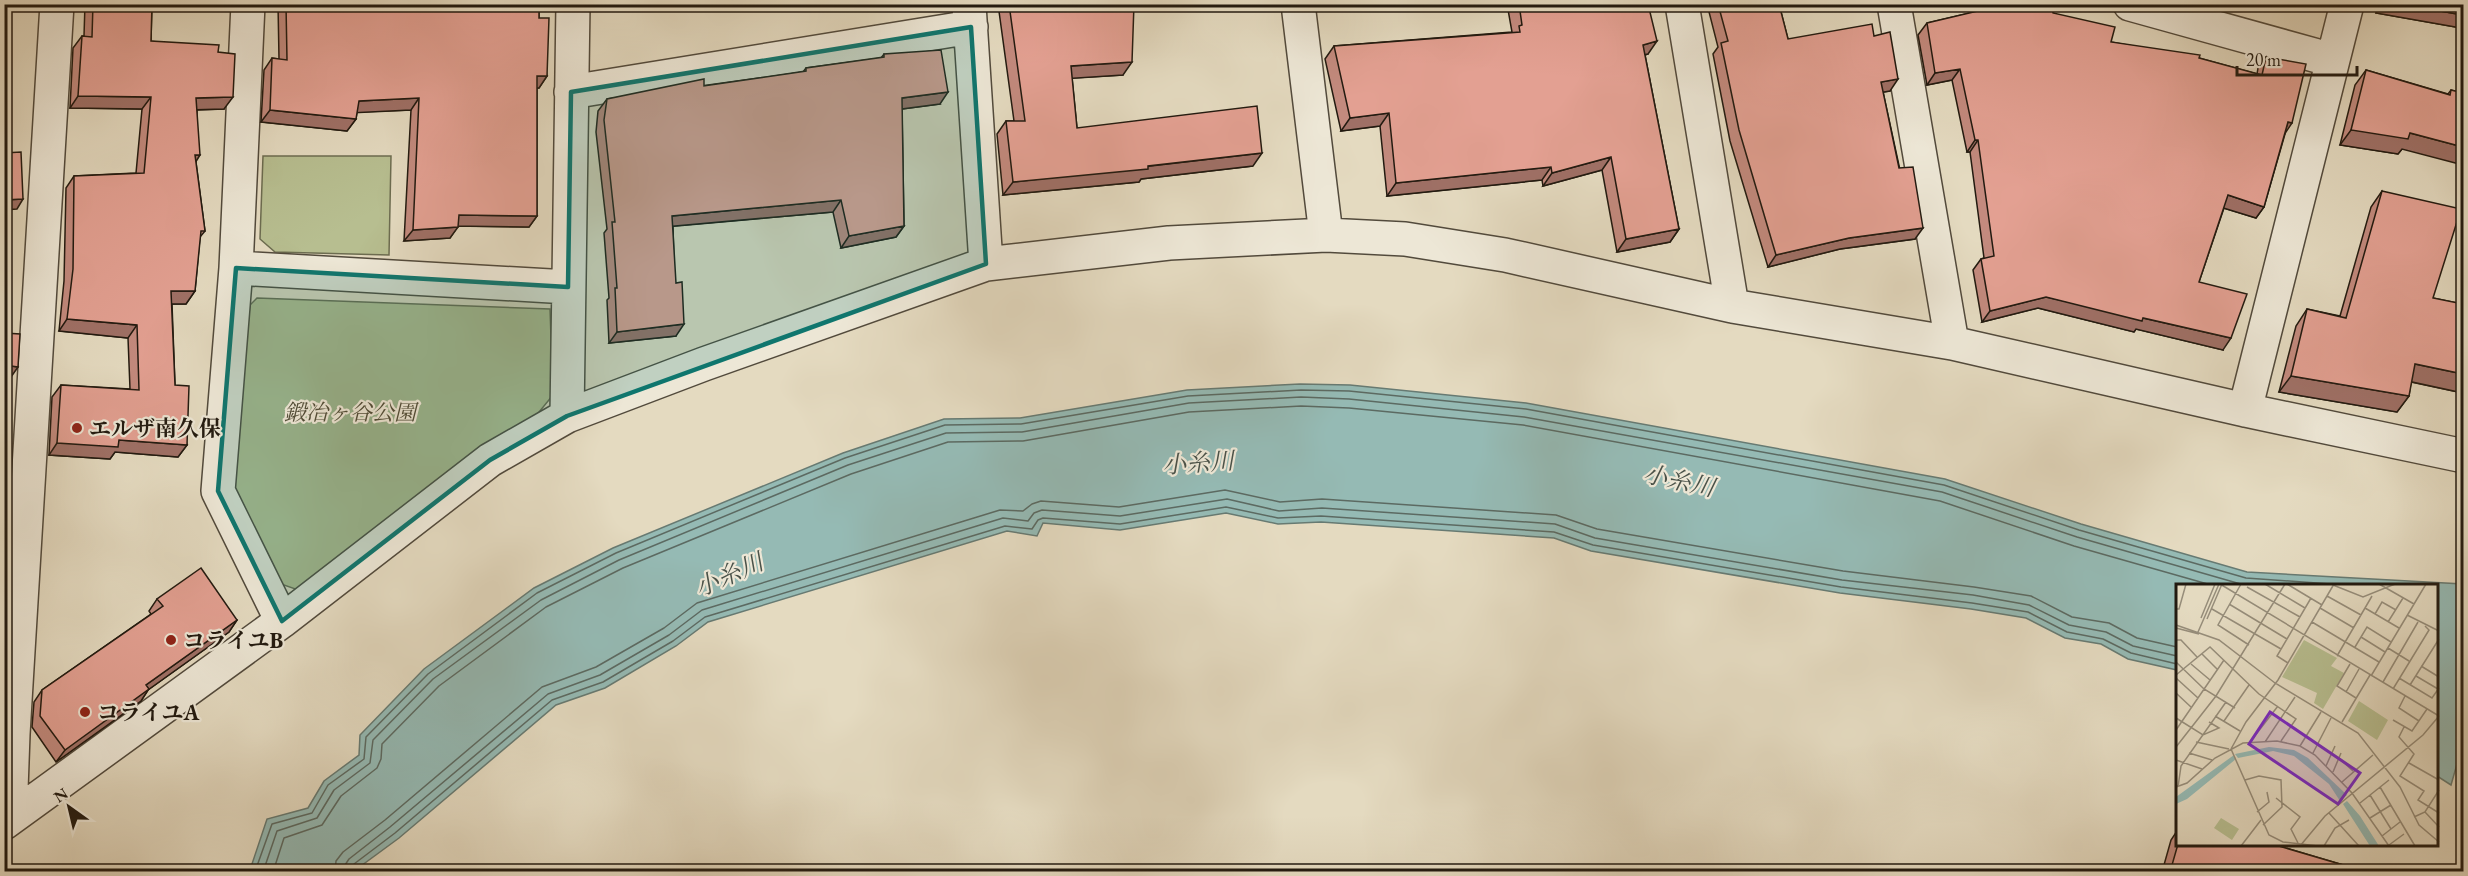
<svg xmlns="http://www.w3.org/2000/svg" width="2468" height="876" viewBox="0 0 2468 876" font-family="'EB Garamond','Noto Serif JP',serif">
	<rect width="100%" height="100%" fill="#e4dac0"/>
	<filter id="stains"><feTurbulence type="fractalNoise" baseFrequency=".00333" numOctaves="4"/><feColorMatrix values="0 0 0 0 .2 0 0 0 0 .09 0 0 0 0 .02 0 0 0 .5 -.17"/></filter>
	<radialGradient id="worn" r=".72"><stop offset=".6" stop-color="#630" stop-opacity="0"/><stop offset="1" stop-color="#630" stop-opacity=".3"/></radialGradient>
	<path fill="#b7be90" stroke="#6c6c50" stroke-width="1.5" d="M 263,156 L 391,156 L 389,255 L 275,252 L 260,239 Z
		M 257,298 L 550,309 L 553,395 L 535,417 L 301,591 L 278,583 L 231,484 L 250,305 Z"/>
	<path fill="#95bab4" stroke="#677a72" stroke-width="1.5" d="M 1300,384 L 1350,385 L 1526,403 L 1945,479 L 2081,524 L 2247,572 L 2463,584 L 2463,743 L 2451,785 L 2437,776 L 2436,585 L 2177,585 L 2177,670 L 2128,659 L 2101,644 L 2065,638 L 2026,618 L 1971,609 L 1840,593 L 1591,551 L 1554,538 L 1321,522 L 1278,524 L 1226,513 L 1120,530 L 1043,523 L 1037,536 L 1007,531 L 708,622 L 676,646 L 605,688 L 556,705 L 399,838 L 354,871 L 238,871 L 252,864 L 267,819 L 308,808 L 324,781 L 359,755 L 360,735 L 424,669 L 534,588 L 613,548 L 843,453 L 944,419 L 1020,418 L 1187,390 Z"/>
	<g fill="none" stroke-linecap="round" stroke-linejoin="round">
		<path stroke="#5c6a62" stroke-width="1.5" d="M 250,872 L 257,866 L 272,824 L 312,813 L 328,785 L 364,759 L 366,737 L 428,674 L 537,593 L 616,553 L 845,458 L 945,425 L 1021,424 L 1188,396 L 1301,390 L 1349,391 L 1526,409 L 1944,485 L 2079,530 L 2246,578 L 2344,585
			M 263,872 L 277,831 L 317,818 L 334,790 L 370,763 L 373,740 L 433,679 L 541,600 L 619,560 L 848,465 L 946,433 L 1022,432 L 1189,403 L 1301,397 L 1349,399 L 1524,417 L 1942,492 L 2077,537 L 2244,585
			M 273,872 L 284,838 L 322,825 L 341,796 L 377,768 L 381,759 L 382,744 L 439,686 L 546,607 L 623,568 L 851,474 L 948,442 L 1023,441 L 1189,412 L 1301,406 L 1349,408 L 1523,425 L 1940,501 L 2074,546 L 2211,585
			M 335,872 L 336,861 L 343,852 L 385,820 L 542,687 L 596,667 L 664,628 L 697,603 L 1000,510 L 1023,511 L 1032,504 L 1041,501 L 1119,507 L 1225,490 L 1280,502 L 1322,499 L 1556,515 L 1597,529 L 1843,571 L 1974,587 L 2031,596 L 2072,617 L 2109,623 L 2137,638 L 2177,647
			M 344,872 L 345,865 L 349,859 L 390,827 L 548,694 L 600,675 L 669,635 L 702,610 L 1003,518 L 1028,521 L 1034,513 L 1042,510 L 1120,516 L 1227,499 L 1279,511 L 1322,508 L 1555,524 L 1595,538 L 1842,580 L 1973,595 L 2029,605 L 2069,625 L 2106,632 L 2133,646 L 2177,656
			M 351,872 L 354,864 L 395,833 L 552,700 L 603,682 L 673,641 L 705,617 L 1005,526 L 1032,529 L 1038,520 L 1043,518 L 1120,524 L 1226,507 L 1278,518 L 1321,516 L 1554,532 L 1593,545 L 1841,587 L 1972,603 L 2028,612 L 2067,632 L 2103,639 L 2131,653 L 2177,664"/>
		<g stroke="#524a3c" stroke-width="36">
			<path id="minor" d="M 248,4 L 236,268 L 218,491 L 282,621
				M 1298,4 L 1326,235
				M 1682,4 L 1732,306
				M 1894,4 L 1952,343
				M 2130,4 L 2332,60
				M 969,5 L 986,264
				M 571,92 L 971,27
				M 236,268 L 568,287
				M 2245,410 L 2347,4
				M 567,416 L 573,4
				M 10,818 L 13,734 L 57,4
				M 4,823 L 282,621 L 490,460 L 567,416 L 704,364 L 986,264 L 1169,243 L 1326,235 L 1405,239 L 1505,255 L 1732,306 L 1952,343 L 2245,410 L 2464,456"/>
		</g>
		<use href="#minor" stroke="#ede7d6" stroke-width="33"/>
	</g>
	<path fill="#c38a7e" stroke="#221a10" stroke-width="1.5" d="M 85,4 L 152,4 L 151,41 L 218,52 L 224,109 L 197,110 L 196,162 L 205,231 L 200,237 L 195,291 L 186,304 L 172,304 L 175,385 L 187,445 L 178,457 L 115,452 L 110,459 L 49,455 L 52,397 L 61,385 L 130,389 L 128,338 L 59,331 L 64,281 L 66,188 L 74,176 L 136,173 L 142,109 L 70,108 L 73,48 L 82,36 L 84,36 Z
		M 278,4 L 539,4 L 539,18 L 547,76 L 539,88 L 537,88 L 537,216 L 529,227 L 458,226 L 450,238 L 404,241 L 411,110 L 357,112 L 356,119 L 347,131 L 261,122 L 264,70 L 272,58 L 279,59 Z
		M 998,4 L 1134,4 L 1123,75 L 1072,78 L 1077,128 L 1253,166 L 1141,179 L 1139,182 L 1003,195 L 997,134 L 1006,121 L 1014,121 Z
		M 1507,4 L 1648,4 L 1648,54 L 1645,55 L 1679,229 L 1670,242 L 1617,252 L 1602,170 L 1543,186 L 1542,180 L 1387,196 L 1380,126 L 1341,131 L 1325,59 L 1334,46 L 1512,32 Z
		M 1707,4 L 1779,4 L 1788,39 L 1874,36 L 1890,91 L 1883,92 L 1915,239 L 1840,249 L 1768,267 L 1730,141 L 1713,54 L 1718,47 Z
		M 1994,4 L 2052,4 L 2053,13 L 2111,42 L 2199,58 L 2257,74 L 2258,68 L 2266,57 L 2285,134 L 2264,207 L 2256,218 L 2224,208 L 2199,282 L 2223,350 L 2136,329 L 2134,332 L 2038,308 L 1982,322 L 1973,270 L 1981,259 L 1984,258 L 1970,152 L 1967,152 L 1952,80 L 1927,85 L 1918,35 L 1927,23 L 1991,8 Z
		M 2379,4 L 2463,4 L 2463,33 L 2460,33 L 2461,28 L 2376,13 Z
		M 884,54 L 940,104 L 902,109 L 904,226 L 896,237 L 841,248 L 833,212 L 673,226 L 676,336 L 609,343 L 607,300 L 609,298 L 604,233 L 607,229 L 596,132 L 598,111 L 607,99 L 803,72 L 806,68 L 881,58 Z
		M 2366,70 L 2448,94 L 2451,90 L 2463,93 L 2402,149 L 2398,154 L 2340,145 L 2355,85 Z
		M 2382,191 L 2433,298 L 2463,304 L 2463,393 L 2411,382 L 2409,396 L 2397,412 L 2279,392 L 2296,326 L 2307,309 L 2340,316 L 2371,207 Z
		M 157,599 L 237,620 L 229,632 L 148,690 L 141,701 L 56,762 L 32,727 L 34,702 L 42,690 L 151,614 L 149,611 Z
		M 2177,831 L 2177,844 L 2272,844 L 2367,872 L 2162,872 L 2171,840 Z"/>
	<path fill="#9f7066" stroke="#221a10" stroke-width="1.5" d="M 2382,4 L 2401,4 L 2463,15 L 2463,24 L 2461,28 L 2376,13 Z
		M 1657,41 L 1648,54 L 1634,57 L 1643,45 Z
		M 1132,62 L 1123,75 L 1062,79 L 1071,66 Z
		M 1960,69 L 1952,80 L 1927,85 L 1935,73 Z
		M 537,76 L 547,76 L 539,88 L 528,88 Z
		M 1898,79 L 1890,91 L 1872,94 L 1881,82 Z
		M 948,92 L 940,104 L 894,110 L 902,98 Z
		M 78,96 L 151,97 L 142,109 L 70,108 Z
		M 233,97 L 224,109 L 187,110 L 196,98 Z
		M 419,98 L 411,110 L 350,113 L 359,101 Z
		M 270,110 L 356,119 L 347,131 L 261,122 Z
		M 1389,113 L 1380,126 L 1341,131 L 1350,118 Z
		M 2288,122 L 2292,123 L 2284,135 Z
		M 2351,130 L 2410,133 L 2463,147 L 2463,165 L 2402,149 L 2398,154 L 2340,145 Z
		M 1975,140 L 1978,140 L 1970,152 L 1967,152 Z
		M 1262,153 L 1253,166 L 1141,179 L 1139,182 L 1003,195 L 1013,182 Z
		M 195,155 L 200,155 L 192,168 Z
		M 1611,157 L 1602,170 L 1543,186 L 1552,173 Z
		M 1551,167 L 1542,180 L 1387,196 L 1396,183 Z
		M 2228,195 L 2264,207 L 2256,218 L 2220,207 Z
		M 23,199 L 17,209 L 4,210 L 4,200 Z
		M 841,200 L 833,212 L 664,227 L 672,216 Z
		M 459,215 L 537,216 L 529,227 L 450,226 Z
		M 904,226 L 896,237 L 841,248 L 849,236 Z
		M 458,227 L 450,238 L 404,241 L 413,230 Z
		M 1923,228 L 1915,239 L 1840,249 L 1768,267 L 1776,255 L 1849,238 Z
		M 1679,229 L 1670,242 L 1617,252 L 1626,239 Z
		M 171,291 L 195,291 L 186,304 L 163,304 Z
		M 2046,297 L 2143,318 L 2231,338 L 2223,350 L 2136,329 L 2134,332 L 2038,308 L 1982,322 L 1990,311 Z
		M 67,319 L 137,325 L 128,338 L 59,331 Z
		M 684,324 L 676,336 L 609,343 L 617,332 Z
		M 2415,364 L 2463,374 L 2463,393 L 2403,380 Z
		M 4,365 L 18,367 L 11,377 L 4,377 Z
		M 2291,376 L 2409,396 L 2397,412 L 2279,392 Z
		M 119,440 L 187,445 L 178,457 L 115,452 L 110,459 L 49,455 L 57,443 Z
		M 237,620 L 229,632 L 148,690 L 141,701 L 56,762 L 65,750 L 146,685 Z"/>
	<path fill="#e3a092" stroke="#221a10" stroke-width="1.5" d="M 93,4 L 152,4 L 151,41 L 219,45 L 218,52 L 235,54 L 233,97 L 196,98 L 200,155 L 195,155 L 205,231 L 201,231 L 195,291 L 171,291 L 175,385 L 189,386 L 187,445 L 119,440 L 118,447 L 57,443 L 61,385 L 139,390 L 137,325 L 67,319 L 73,269 L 74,176 L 144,173 L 151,97 L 78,96 L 82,36 L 92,37 Z
		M 286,4 L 539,4 L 539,18 L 549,18 L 547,76 L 537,76 L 537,216 L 459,215 L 458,227 L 413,230 L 419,98 L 359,101 L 356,119 L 270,110 L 272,58 L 287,60 Z
		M 1009,4 L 1134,4 L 1132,62 L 1071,66 L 1077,128 L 1257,106 L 1262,153 L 1148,166 L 1148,169 L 1013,182 L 1006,121 L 1025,121 Z
		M 1519,4 L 1648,4 L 1657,41 L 1643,45 L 1679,229 L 1626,239 L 1611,157 L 1552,173 L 1551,167 L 1396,183 L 1389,113 L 1350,118 L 1334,46 L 1520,32 L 1519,26 L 1522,25 Z
		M 1718,4 L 1779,4 L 1788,39 L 1872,24 L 1874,36 L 1890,32 L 1898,79 L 1881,82 L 1899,168 L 1913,167 L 1923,228 L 1849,238 L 1776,255 L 1739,130 L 1721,43 L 1728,41 Z
		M 1995,4 L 2052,4 L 2053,13 L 2115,27 L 2111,42 L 2200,55 L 2199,58 L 2262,75 L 2266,57 L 2306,64 L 2292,123 L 2288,122 L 2264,207 L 2228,195 L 2199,282 L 2247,294 L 2231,338 L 2143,318 L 2142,321 L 2046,297 L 1990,311 L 1981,259 L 1994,256 L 1978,140 L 1975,140 L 1960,69 L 1935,73 L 1927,23 L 1995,7 Z
		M 2401,4 L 2463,4 L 2463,15 Z
		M 941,50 L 948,92 L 902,98 L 904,226 L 849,236 L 841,200 L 672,216 L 676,283 L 682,282 L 684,324 L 617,332 L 615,288 L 617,288 L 612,222 L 615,222 L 604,120 L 607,99 L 704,79 L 704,86 L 806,71 L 806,68 L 884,57 L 884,54 Z
		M 2366,70 L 2450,95 L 2451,90 L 2463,93 L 2463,147 L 2410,133 L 2408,139 L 2351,130 Z
		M 21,152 L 23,199 L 4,200 L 4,153 Z
		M 2382,191 L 2461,209 L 2433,298 L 2463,304 L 2463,374 L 2415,364 L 2409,396 L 2291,376 L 2307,309 L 2346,318 Z
		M 4,333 L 20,334 L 18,367 L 4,365 Z
		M 4,545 L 7,545 L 7,663 L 4,659 Z
		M 201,568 L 237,620 L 146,685 L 149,689 L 65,750 L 40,716 L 42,690 L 163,606 L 157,599 Z
		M 2178,844 L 2272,844 L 2367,872 L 2170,872 Z"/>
	<path fill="#0f766e" fill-opacity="0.2" stroke="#0f766e" stroke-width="4.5" stroke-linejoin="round" d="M 971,27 L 986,264 L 567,416 L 490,460 L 282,621 L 218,491 L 236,268 L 568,287 L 571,92 Z"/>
	<g fill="#8f2418" stroke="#ede7d6" stroke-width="2">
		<circle cx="77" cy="428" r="6"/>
		<circle cx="171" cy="640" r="6"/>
		<circle cx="85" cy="712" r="6"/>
	</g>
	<g text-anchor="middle" stroke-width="4.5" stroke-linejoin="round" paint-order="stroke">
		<g font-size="22" font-style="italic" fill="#4f4b36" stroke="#ede7d6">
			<text x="350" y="420">鍛冶ヶ谷公園</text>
		</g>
		<g font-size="22" font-weight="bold" fill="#221a10" stroke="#ede7d6" text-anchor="start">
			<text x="89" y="436">エルザ南久保</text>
			<text x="183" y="648">コライユB</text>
			<text x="97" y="720">コライユA</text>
		</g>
		<g font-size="24" font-style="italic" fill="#4a5249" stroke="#ede7d6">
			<text transform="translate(1198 463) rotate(-4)" y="8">小糸川</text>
			<text transform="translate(1679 481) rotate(12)" y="8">小糸川</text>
			<text transform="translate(729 575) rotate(-24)" y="8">小糸川</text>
		</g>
	</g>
	<g transform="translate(2176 584)">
		<rect width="262" height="262" fill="#e4dac0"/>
		<path d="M 128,56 L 161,74 L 155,82 L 168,89 L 147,125 L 138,119 L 141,109 L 106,93 ZM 183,117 L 212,136 L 201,156 L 172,137 ZM 45,234 L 63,245 L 56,256 L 38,244 Z" fill="#b7be90"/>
		<path d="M 93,163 L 118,166 L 132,174 L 171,211 L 164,217 L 153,200 L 118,172 L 97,167 L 62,174 L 59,170 ZM 58,171 L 60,175 L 11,215 L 0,220 L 0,213 ZM 171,217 L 184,232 L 203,262 L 194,262 L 167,220 Z" fill="#95bab4"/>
		<path fill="none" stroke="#968d7a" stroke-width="1.5" d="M 44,0 L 263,132M 65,0 L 42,41 L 73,61M 89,0 L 129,24M 111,0 L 146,21M 203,0 L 238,20M 157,1 L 187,13 L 219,0M 71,3 L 124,33M 151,12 L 185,31M 53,20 L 111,55M 144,24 L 178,44M 189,24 L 223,44M 0,25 L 3,25 L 10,0M 36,25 L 105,65M 199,30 L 206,18 L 220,26M 231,31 L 263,47M 25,34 L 39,0M 31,35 L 46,0M 136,38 L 203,78M 212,38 L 227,14M 0,41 L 43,56 L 99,99 L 182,149 L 224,203 L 243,241 L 263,258M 0,44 L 23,50M 22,48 L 43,0M 185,53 L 209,68M 0,56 L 5,56 L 21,73M 179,63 L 191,43 L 215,58M 212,64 L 233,77M 26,70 L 41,85M 161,72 L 196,12M 0,78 L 28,105 L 59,124M 112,79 L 101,72 L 135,14M 15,80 L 34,96M 174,80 L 161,102 L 180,114M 245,82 L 263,93M 0,91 L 34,63 L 83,110 L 120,135 L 105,157M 195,92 L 250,0M 240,92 L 262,105M 0,94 L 22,114M 223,94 L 256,114 L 263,104M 207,98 L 242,38M 234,101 L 263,55M 217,105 L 253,46 L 249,42M 170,108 L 183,85M 0,109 L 16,124M 229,112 L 223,124 L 243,137M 39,132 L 64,147M 0,134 L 27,151 L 43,144 L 33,138M 217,136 L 236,147 L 251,125M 48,137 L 73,101M 166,138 L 194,91M 228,143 L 223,153 L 238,170 L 224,192 L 248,207 L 242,216 L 263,229M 0,146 L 48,76M 20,158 L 53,165M 74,158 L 102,122M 89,158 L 119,113M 124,162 L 145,128M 0,163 L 40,112 L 109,0M 55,165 L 70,138 L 102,96 L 158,0M 55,165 L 93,251 L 107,258 L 142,262M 13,169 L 36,176M 137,169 L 155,134M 163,174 L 177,187M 0,176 L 26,185M 233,179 L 263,196M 150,182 L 159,162M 157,188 L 165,169M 69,196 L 83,192 L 105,196 L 106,223 L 87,241M 166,198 L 197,171M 0,203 L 11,199 L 39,174 L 67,159 L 101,157 L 124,162 L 139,171 L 176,209 L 213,262M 2,203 L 5,182 L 50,118M 204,203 L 239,262M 194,211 L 215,245M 100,214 L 124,233 L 115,245 L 122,259M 184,219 L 213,196M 81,228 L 93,218 L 91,208M 249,228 L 263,243M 153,229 L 183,262M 238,233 L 249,228 L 263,206M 194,234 L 215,221M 206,252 L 224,238M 213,261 L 228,250M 65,262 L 85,236M 124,262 L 149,232 L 247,151 L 263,132M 148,262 L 159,244 L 173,236"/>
		<path fill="#7b2cbf" fill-opacity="0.15" stroke="#7b2cbf" stroke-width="3" d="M 94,128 L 184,189 L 162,220 L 73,160 Z"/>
		<rect width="262" height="262" fill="none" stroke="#221a10" stroke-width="3"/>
	</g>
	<rect width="2468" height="876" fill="none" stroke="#e4dac0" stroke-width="24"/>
	<rect x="6" y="6" width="2456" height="864" fill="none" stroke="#221a10" stroke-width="3"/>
	<rect x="12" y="12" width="2444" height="852" fill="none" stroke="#221a10" stroke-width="1.5"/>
	<g transform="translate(69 807) rotate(326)" stroke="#ede7d6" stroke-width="4.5" paint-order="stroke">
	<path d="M0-4.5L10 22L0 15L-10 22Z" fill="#221a10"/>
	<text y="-9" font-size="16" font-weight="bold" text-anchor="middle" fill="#221a10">N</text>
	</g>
	<path d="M2237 66v9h120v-9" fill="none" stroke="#221a10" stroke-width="3"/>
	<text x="2246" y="66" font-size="18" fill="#221a10" stroke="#ede7d6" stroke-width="4.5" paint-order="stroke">20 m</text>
	<rect width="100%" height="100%" filter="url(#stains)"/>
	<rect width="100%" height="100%" fill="url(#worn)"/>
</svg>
